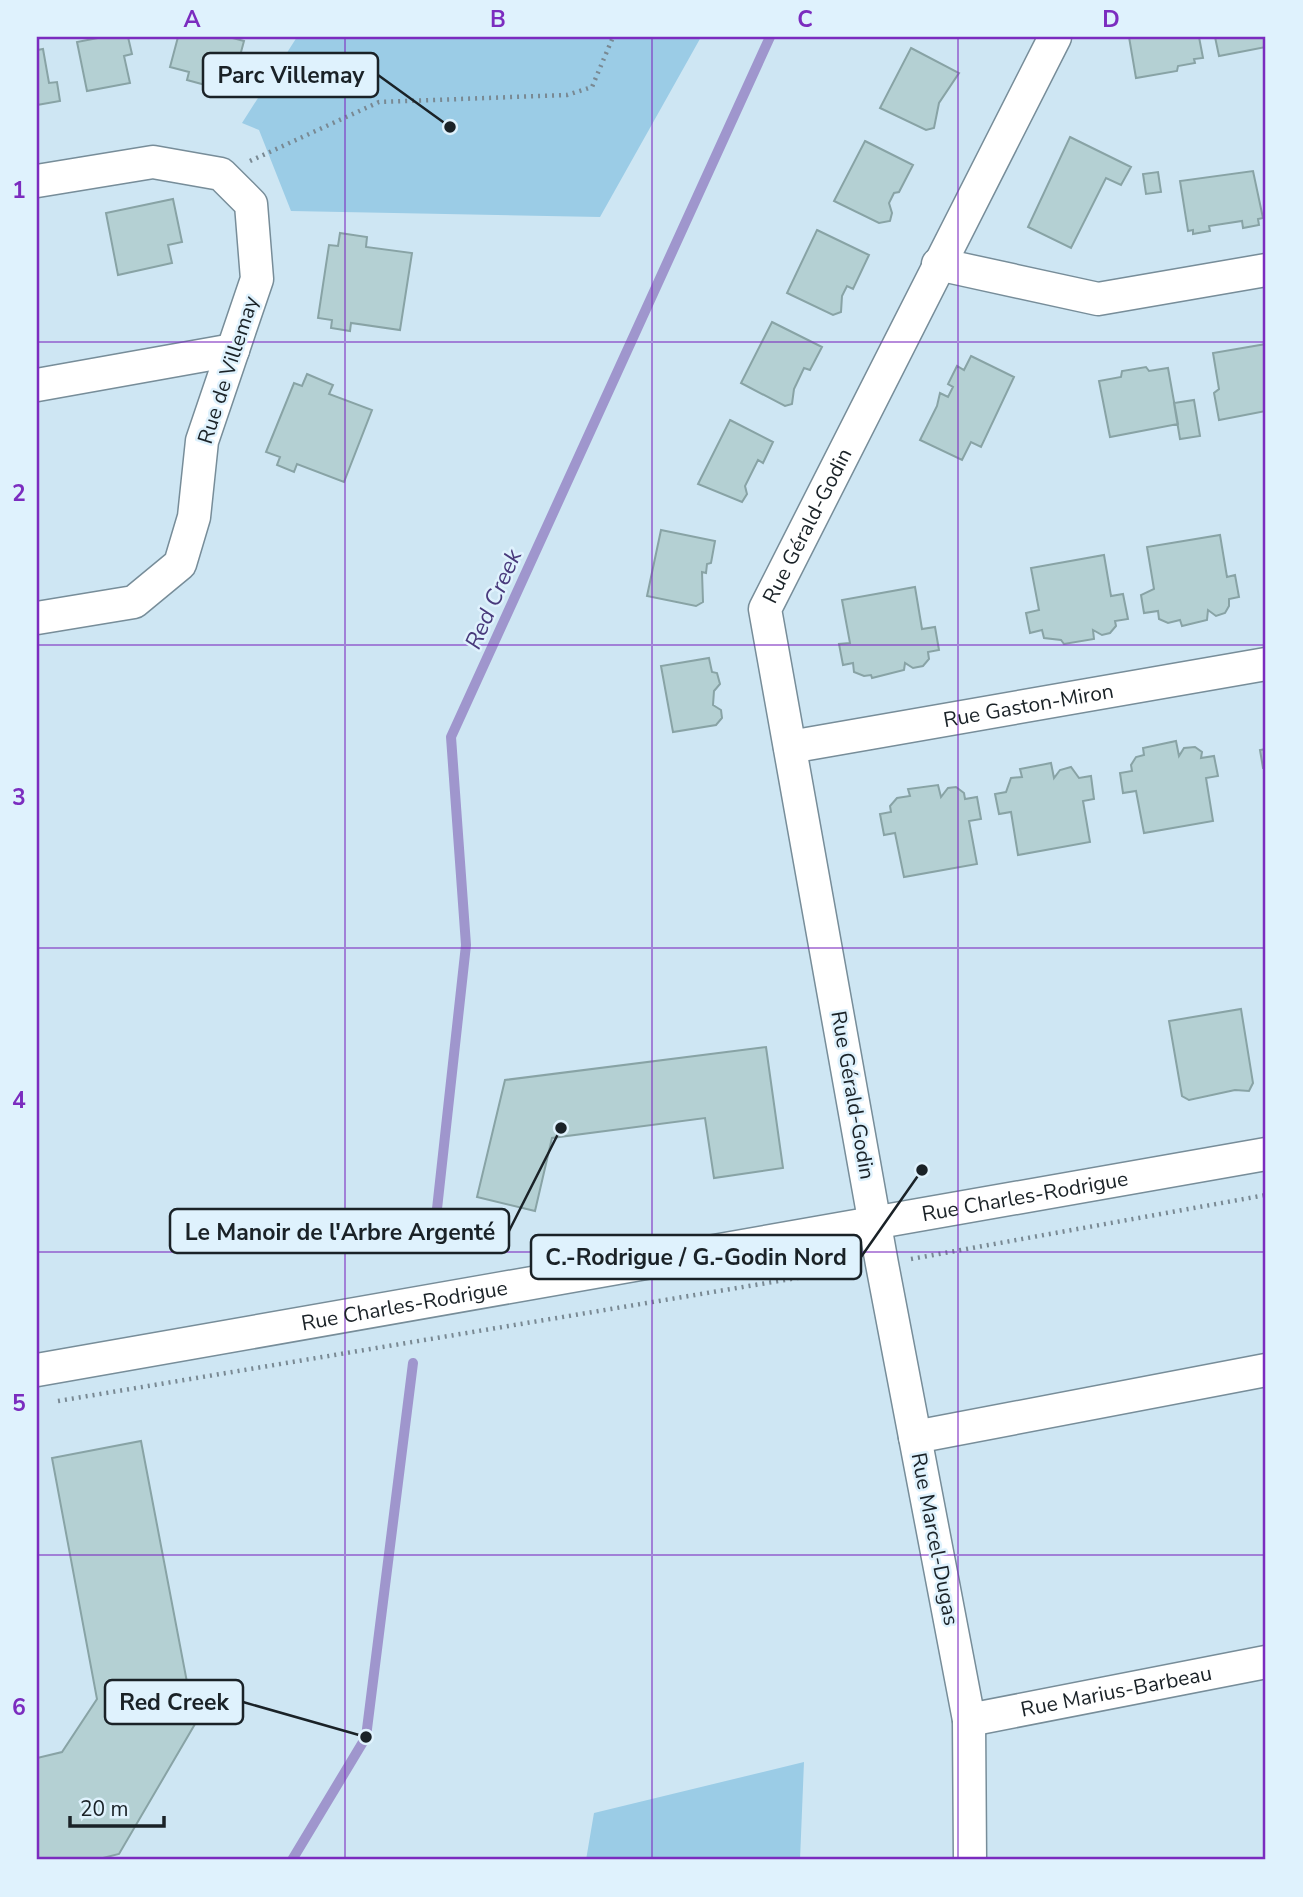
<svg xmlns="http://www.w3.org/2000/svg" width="1303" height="1897" viewBox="0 0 1303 1897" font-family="'Nunito Sans',sans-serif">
	<rect width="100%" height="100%" fill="#cee6f3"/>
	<path fill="#9bcce6" d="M 297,37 L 701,37 L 600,217 L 291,211 L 259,130 L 242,123 Z
		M 804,1762 L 800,1860 L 586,1860 L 594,1813 Z"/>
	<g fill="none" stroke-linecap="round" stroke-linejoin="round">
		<path stroke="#9f96cd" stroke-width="10" d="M 436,1218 L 466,945 L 451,737 L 770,37
			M 292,1860 L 366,1737 L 413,1363"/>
	</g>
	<path fill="#b4d0d3" stroke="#88a3a5" stroke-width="2" d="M 103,37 L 128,37 L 132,54 L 124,56 L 130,83 L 87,91 L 77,42 Z
		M 178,37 L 229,37 L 244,41 L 234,78 L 213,72 L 209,86 L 187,80 L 189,72 L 170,67 Z
		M 1129,37 L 1199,37 L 1203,58 L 1194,59 L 1195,63 L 1178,66 L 1177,71 L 1136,78 Z
		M 1215,37 L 1266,37 L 1266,47 L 1219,56 Z
		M 911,48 L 959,73 L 939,103 L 934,128 L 926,130 L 880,108 Z
		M 43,49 L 49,83 L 57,82 L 60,101 L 37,105 L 37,50 Z
		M 1070,137 L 1131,167 L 1121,185 L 1106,178 L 1071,248 L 1028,227 Z
		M 865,141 L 913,165 L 899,192 L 894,193 L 889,203 L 892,213 L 890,221 L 879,223 L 834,201 Z
		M 1253,171 L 1263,218 L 1258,219 L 1259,225 L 1243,228 L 1242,221 L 1209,226 L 1210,231 L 1193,234 L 1193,230 L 1188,231 L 1180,181 Z
		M 1158,172 L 1161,192 L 1146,194 L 1143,174 Z
		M 173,199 L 182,242 L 168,245 L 172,263 L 118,275 L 106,213 Z
		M 817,230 L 869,255 L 853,289 L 847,286 L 842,296 L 841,312 L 833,315 L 787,293 Z
		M 340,233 L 367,237 L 366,247 L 412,253 L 400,330 L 351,323 L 350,331 L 331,328 L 332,320 L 318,318 L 329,245 L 338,246 Z
		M 772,322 L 822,347 L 810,370 L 804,368 L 794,389 L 792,404 L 785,406 L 741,383 Z
		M 1266,344 L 1266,411 L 1219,420 L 1214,393 L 1219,389 L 1213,353 Z
		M 971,356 L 1014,377 L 981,447 L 971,442 L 962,460 L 920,440 L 937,406 L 940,393 L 948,397 L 953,387 L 948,384 L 957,366 L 964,370 Z
		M 1146,367 L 1149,371 L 1168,368 L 1178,424 L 1110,437 L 1099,381 L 1121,377 L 1122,371 Z
		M 307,374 L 333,385 L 329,394 L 372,410 L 344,482 L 297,464 L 294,472 L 277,465 L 280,457 L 266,452 L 294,383 L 302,386 Z
		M 1194,400 L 1200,436 L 1180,439 L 1174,403 Z
		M 730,420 L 773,442 L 763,463 L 758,460 L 745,486 L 747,494 L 742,502 L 698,484 Z
		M 661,530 L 715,541 L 711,563 L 707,564 L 706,573 L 702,572 L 703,602 L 696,606 L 647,596 Z
		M 1220,535 L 1227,577 L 1235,575 L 1239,597 L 1229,599 L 1229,606 L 1225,613 L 1216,616 L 1208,610 L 1207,620 L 1182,626 L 1180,620 L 1168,623 L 1159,619 L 1158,611 L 1144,613 L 1141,595 L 1154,589 L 1147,547 Z
		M 1104,555 L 1111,596 L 1123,594 L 1128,619 L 1115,621 L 1116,626 L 1110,633 L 1102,635 L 1093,630 L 1094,639 L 1064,644 L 1061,640 L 1044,638 L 1042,630 L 1030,633 L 1026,613 L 1039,610 L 1031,568 Z
		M 915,587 L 922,629 L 935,627 L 939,650 L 928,652 L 929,659 L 923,666 L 913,668 L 905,663 L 904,670 L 872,678 L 871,675 L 864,676 L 854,672 L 853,663 L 843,665 L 839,644 L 850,643 L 842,600 Z
		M 709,658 L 712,672 L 717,673 L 720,684 L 714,691 L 713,705 L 721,710 L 722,718 L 716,725 L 673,732 L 661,666 Z
		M 1176,741 L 1179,756 L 1184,748 L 1195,747 L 1202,752 L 1201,758 L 1214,756 L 1218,776 L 1206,778 L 1213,821 L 1144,833 L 1136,791 L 1123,793 L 1120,773 L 1132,771 L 1131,765 L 1136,757 L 1144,755 L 1143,748 Z
		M 1266,749 L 1266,768 L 1263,768 L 1260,750 Z
		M 1051,763 L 1054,778 L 1060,770 L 1071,767 L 1079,778 L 1091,776 L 1094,799 L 1083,801 L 1090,842 L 1018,855 L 1011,812 L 999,814 L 995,794 L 1006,792 L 1011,778 L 1022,777 L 1020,769 Z
		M 938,785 L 941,797 L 948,788 L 956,787 L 964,793 L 965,799 L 977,797 L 981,819 L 969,821 L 977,864 L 904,877 L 895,833 L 884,835 L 880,814 L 891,812 L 890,806 L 897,798 L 910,796 L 908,789 Z
		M 1241,1009 L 1253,1083 L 1249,1091 L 1235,1090 L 1189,1100 L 1182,1096 L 1169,1021 Z
		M 766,1047 L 783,1168 L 714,1178 L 705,1118 L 552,1138 L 535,1211 L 477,1197 L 505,1080 Z
		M 141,1441 L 195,1724 L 119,1854 L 95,1860 L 37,1860 L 37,1758 L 62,1752 L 97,1699 L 52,1458 Z"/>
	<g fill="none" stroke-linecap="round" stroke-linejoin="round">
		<g stroke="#778d99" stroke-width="35">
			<g id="minor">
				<path d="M 37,181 L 153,162 L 221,174 L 251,204 L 257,279 L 202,441 L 194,517 L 180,564 L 134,602 L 37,618"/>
				<path d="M 938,264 L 1098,299 L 1266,270"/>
				<path d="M 37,385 L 233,350"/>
				<path id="s1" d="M 790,747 L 1266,664"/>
				<path id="s2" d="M 37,1370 L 1266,1154"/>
				<path d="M 915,1437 L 1266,1370"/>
				<path id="s3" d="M 969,1720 L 1266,1662"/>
				<path id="s4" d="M 970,1860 L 969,1720 L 882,1264 L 765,609 L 1055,37"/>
			</g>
		</g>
		<path stroke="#798993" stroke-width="4.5" stroke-dasharray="2 5" stroke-linecap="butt" d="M 250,161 L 379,102 L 567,95 L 592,87 L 613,37
			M 911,1259 L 1266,1195
			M 58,1401 L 851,1269"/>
		<use href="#minor" stroke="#fff" stroke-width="32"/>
	</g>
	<path fill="none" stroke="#7b2cbf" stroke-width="2" stroke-opacity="0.55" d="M 345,37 L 345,1860M 652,37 L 652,1860M 958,37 L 958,1860M 37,342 L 1266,342M 37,645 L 1266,645M 37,948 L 1266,948M 37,1252 L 1266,1252M 37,1555 L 1266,1555"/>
	<g text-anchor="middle" stroke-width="5" stroke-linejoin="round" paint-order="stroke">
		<g font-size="21" fill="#1a2227" stroke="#dff2fd">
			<text transform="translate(228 370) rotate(-72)" y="7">Rue de Villemay</text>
			<text dy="7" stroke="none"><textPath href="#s4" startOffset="1363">Rue Gérald-Godin</textPath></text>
			<text dy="7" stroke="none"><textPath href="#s1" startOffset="242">Rue Gaston-Miron</textPath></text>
			<text transform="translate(853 1095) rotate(80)" y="7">Rue Gérald-Godin</text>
			<text dy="7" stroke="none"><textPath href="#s2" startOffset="1003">Rue Charles-Rodrigue</textPath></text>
			<text dy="7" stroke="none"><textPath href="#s2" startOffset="373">Rue Charles-Rodrigue</textPath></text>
			<text transform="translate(935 1539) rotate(79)" y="7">Rue Marcel-Dugas</text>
			<text dy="7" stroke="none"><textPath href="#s3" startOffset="150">Rue Marius-Barbeau</textPath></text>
		</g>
		<g font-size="23" font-style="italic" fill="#48397b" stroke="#dff2fd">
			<text transform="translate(493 599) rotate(-66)" y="8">Red Creek</text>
		</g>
	</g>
	<path fill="none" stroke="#1a2227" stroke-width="2.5" d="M450 127L378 75M561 1128L509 1231M922 1170L861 1257M366 1737L243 1702"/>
	<g fill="#1a2227" stroke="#dff2fd" stroke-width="2.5">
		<circle cx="450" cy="127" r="7"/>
		<circle cx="561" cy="1128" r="7"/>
		<circle cx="922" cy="1170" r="7"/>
		<circle cx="366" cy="1737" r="7"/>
	</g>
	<g fill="#dff2fd" stroke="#1a2227" stroke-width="2.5">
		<rect x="203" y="53" width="175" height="44" rx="7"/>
		<rect x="170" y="1209" width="339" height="44" rx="7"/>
		<rect x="531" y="1235" width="330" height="44" rx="7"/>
		<rect x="105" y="1680" width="138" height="44" rx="7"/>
	</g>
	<g font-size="23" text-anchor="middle" font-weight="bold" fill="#1a2227">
		<text x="291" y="83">Parc Villemay</text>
		<text x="340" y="1240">Le Manoir de l'Arbre Argenté</text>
		<text x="696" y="1265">C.-Rodrigue / G.-Godin Nord</text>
		<text x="174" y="1710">Red Creek</text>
	</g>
	<rect width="1303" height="1897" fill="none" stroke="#dff2fd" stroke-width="77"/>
	<path d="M70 1816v10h94v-10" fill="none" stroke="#1a2227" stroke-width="3.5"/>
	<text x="80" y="1816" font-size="21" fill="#1a2227" stroke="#dff2fd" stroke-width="5" paint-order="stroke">20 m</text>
	<rect x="38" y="38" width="1226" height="1820" fill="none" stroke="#7b2cbf" stroke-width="2.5"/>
	<g font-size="23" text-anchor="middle" font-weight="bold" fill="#7b2cbf">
		<text x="192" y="27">A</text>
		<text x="498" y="27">B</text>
		<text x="805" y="27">C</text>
		<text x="1111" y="27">D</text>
		<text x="19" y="198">1</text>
		<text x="19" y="501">2</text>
		<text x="19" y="805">3</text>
		<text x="19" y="1108">4</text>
		<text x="19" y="1411">5</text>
		<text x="19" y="1715">6</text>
	</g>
</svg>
